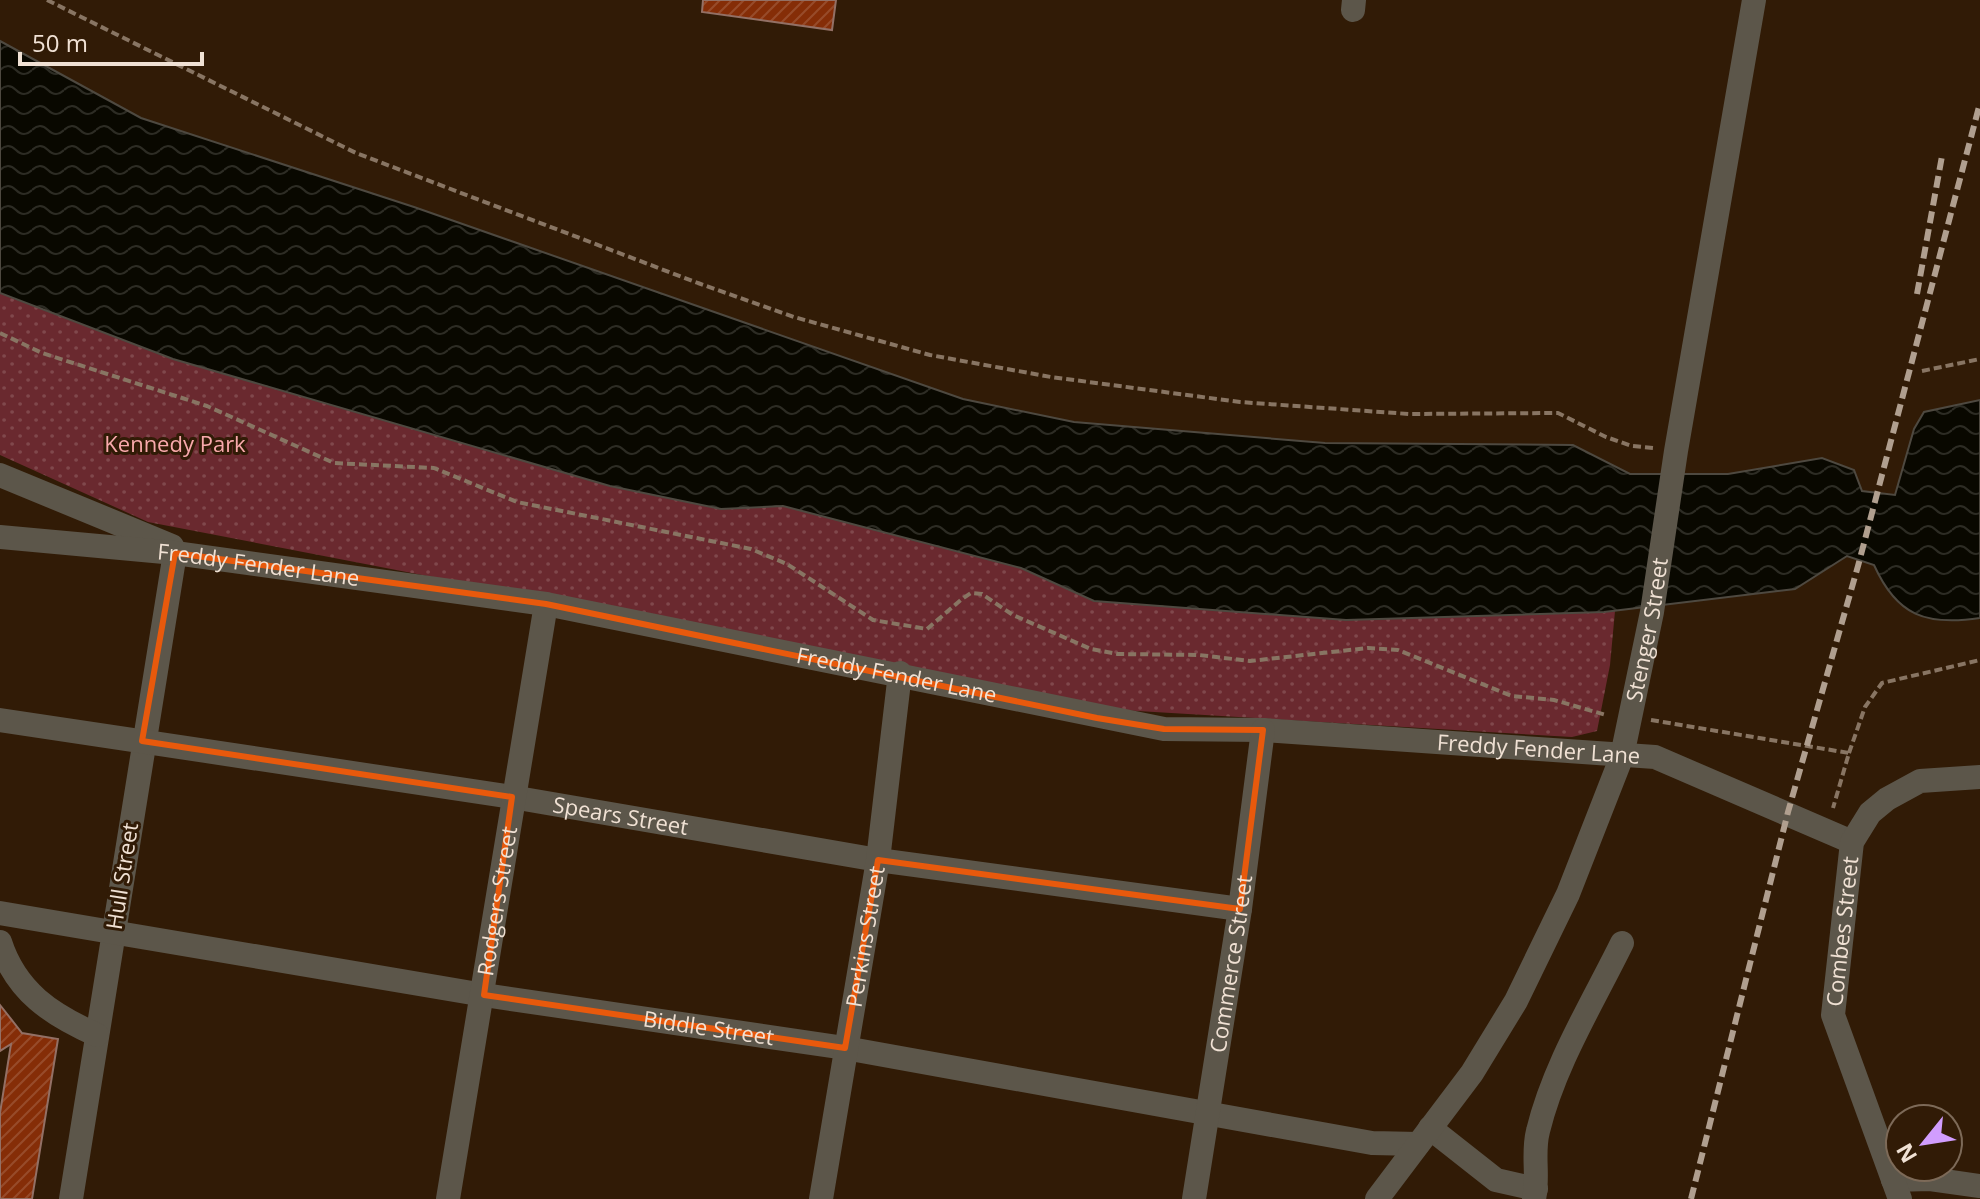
<svg xmlns="http://www.w3.org/2000/svg" width="1980" height="1199" viewBox="0 0 1980 1199" font-family="'Open Sans',sans-serif">
	<defs>
		<pattern id="park-dots" width="8" height="8" patternUnits="userSpaceOnUse" patternTransform="scale(2)"><rect width="8" height="8" fill="#6a292f"/><path d="M2 2h.1M6 6h.1" fill="none" stroke="#80484c" stroke-width="1.8" stroke-linecap="round"/></pattern>
		<pattern id="water-waves" width="16" height="10" patternUnits="userSpaceOnUse" patternTransform="scale(2)"><rect width="16" height="10" fill="#090800"/><path d="M0 5q4-4 8 0t8 0" fill="none" stroke="#2d2c24"/></pattern>
		<pattern id="building-hatch" width="6" height="6" patternUnits="userSpaceOnUse" patternTransform="scale(2)"><rect width="6" height="6" fill="#852d07"/><path d="M-1 1l2-2M0 6l6-6M5 7l2-2" fill="none" stroke="#974b2a"/></pattern>
	</defs>
	<rect width="100%" height="100%" fill="#311b06"/>
	<path fill="url(#park-dots)" d="M 0,293 L 174,359 L 610,486 L 721,509 L 783,506 L 1021,568 L 1094,601 L 1346,620 L 1615,611 L 1610,665 L 1597,731 L 1572,737 L 1121,710 L 148,522 L 0,455 Z"/>
	<path fill="url(#water-waves)" stroke="#4e4940" stroke-width="2" d="M 0,41 L 141,118 L 414,207 L 963,399 L 1074,422 L 1325,443 L 1573,445 L 1630,474 L 1728,474 L 1822,458 L 1854,470 L 1862,491 L 1895,495 L 1914,429 L 1924,412 L 1980,400 L 1980,618 C 1926,626 1897,616 1874,565 L 1847,556 L 1795,589 L 1604,612 L 1346,620 L 1094,601 L 1021,568 L 783,506 L 721,509 L 610,486 L 173,359 L 0,293 Z"/>
	<path fill="url(#building-hatch)" stroke="#937065" stroke-width="2" d="M 703,0 L 836,0 L 832,30 L 702,12 Z
		M 0,1005 L 22,1033 L 58,1039 L 32,1199 L 0,1199 L 0,1113 L 11,1044 L 0,1051 Z"/>
	<g fill="none" stroke-linecap="round" stroke-linejoin="round">
		<path stroke="#887563" stroke-width="4" stroke-dasharray="8 4" stroke-linecap="butt" d="M 47,0 L 356,153 L 698,283 L 794,317 L 930,355 L 1051,377 L 1240,402 L 1409,414 L 1558,413 L 1606,437 L 1632,446 L 1654,448
			M 0,333 L 42,353 L 207,406 L 334,463 L 434,468 L 517,502 L 751,549 L 787,564 L 873,620 L 927,629 L 962,599 L 971,593 L 982,594 L 1013,615 L 1091,649 L 1118,654 L 1199,655 L 1250,661 L 1368,648 L 1398,650 L 1512,696 L 1554,700 L 1606,715
			M 1922,371 L 1980,359
			M 1651,720 L 1849,753 L 1833,808
			M 1849,753 L 1865,707 L 1882,683 L 1980,660"/>
		<g stroke="#5c564a" stroke-width="24">
			<path d="M 1353,10 L 1354,0"/>
			<path d="M 0,475 L 172,546 L 175,553 L 71,1199"/>
			<path id="s1" d="M 0,537 L 175,553 L 546,604 L 1164,729 L 1263,730 L 1655,757 L 1852,842"/>
			<path id="s2" d="M 0,720 L 512,797 L 878,860 L 1240,909"/>
			<path id="s3" d="M 0,913 L 484,995 L 845,1048 L 1372,1143 L 1418,1144"/>
			<path d="M 0,942 C 16,992 52,1015 97,1035"/>
			<path d="M 1430,1128 L 1496,1180 L 1536,1189"/>
			<path d="M 1893,1180 L 1930,1179 L 1980,1186"/>
			<path id="s4" d="M 448,1199 L 546,604"/>
			<path id="s5" d="M 821,1199 L 878,860 L 900,673"/>
			<path id="s6" d="M 1194,1199 L 1240,909 L 1263,730"/>
			<path id="s7" d="M 1377,1199 L 1472,1073 L 1516,1001 L 1568,894 L 1622,756 L 1652,612 L 1676,451 L 1754,0"/>
			<path d="M 1534,1199 C 1539,1176 1532,1153 1538,1131 C 1554,1065 1592,1004 1622,943"/>
			<path id="s8" d="M 1900,1199 L 1833,1015 L 1852,842 L 1870,813 L 1887,799 L 1920,781 L 1980,777"/>
		</g>
		<path stroke="#b09f8f" stroke-width="6" stroke-dasharray="12 6" stroke-linecap="butt" d="M 1917,294 L 1942,156
			M 1691,1199 L 1788,812 L 1858,566 L 1980,103"/>
	</g>
	<path fill="none" stroke="#e8590c" stroke-width="6" stroke-linejoin="round" d="M 175,553 L 546,604 L 1097,718 L 1164,729 L 1263,730 L 1240,909 L 878,860 L 845,1048 L 484,995 L 512,797 L 142,741 Z"/>
	<g text-anchor="middle" stroke-width="6" stroke-linejoin="round" paint-order="stroke">
		<g font-size="22" fill="#f9a9ac" stroke="#311b06">
			<text x="175" y="452">Kennedy Park</text>
		</g>
		<g font-size="22" fill="#f0e1d4" stroke="#311b06">
			<text dy="8" stroke="none"><textPath href="#s1" startOffset="260">Freddy Fender Lane</textPath></text>
			<text dy="8" stroke="none"><textPath href="#s7" startOffset="638">Stenger Street</textPath></text>
			<text dy="8" stroke="none"><textPath href="#s1" startOffset="908">Freddy Fender Lane</textPath></text>
			<text dy="8" stroke="none"><textPath href="#s1" startOffset="1556">Freddy Fender Lane</textPath></text>
			<text dy="8" stroke="none"><textPath href="#s2" startOffset="628">Spears Street</textPath></text>
			<text transform="translate(122 876) rotate(-81)" y="8">Hull Street</text>
			<text dy="8" stroke="none"><textPath href="#s4" startOffset="302">Rodgers Street</textPath></text>
			<text dy="8" stroke="none"><textPath href="#s8" startOffset="280">Combes Street</textPath></text>
			<text dy="8" stroke="none"><textPath href="#s5" startOffset="266">Perkins Street</textPath></text>
			<text dy="8" stroke="none"><textPath href="#s6" startOffset="238">Commerce Street</textPath></text>
			<text dy="8" stroke="none"><textPath href="#s3" startOffset="718">Biddle Street</textPath></text>
		</g>
	</g>
	<g transform="translate(1924 1143) rotate(240)"><circle r="38" fill="#311b06" stroke="#7d6a58" stroke-width="2"/>
	<path d="M0-6L14 30L0 20L-14 30Z" fill="#d19dfe"/>
	<text y="-12" font-size="22" font-weight="bold" text-anchor="middle" fill="#f0e1d4">N</text>
	</g>
	<path d="M20 52v12h182v-12" fill="none" stroke="#f0e1d4" stroke-width="4"/>
	<text x="32" y="52" font-size="24" fill="#f0e1d4" stroke="#311b06" stroke-width="6" paint-order="stroke">50 m</text>
</svg>
